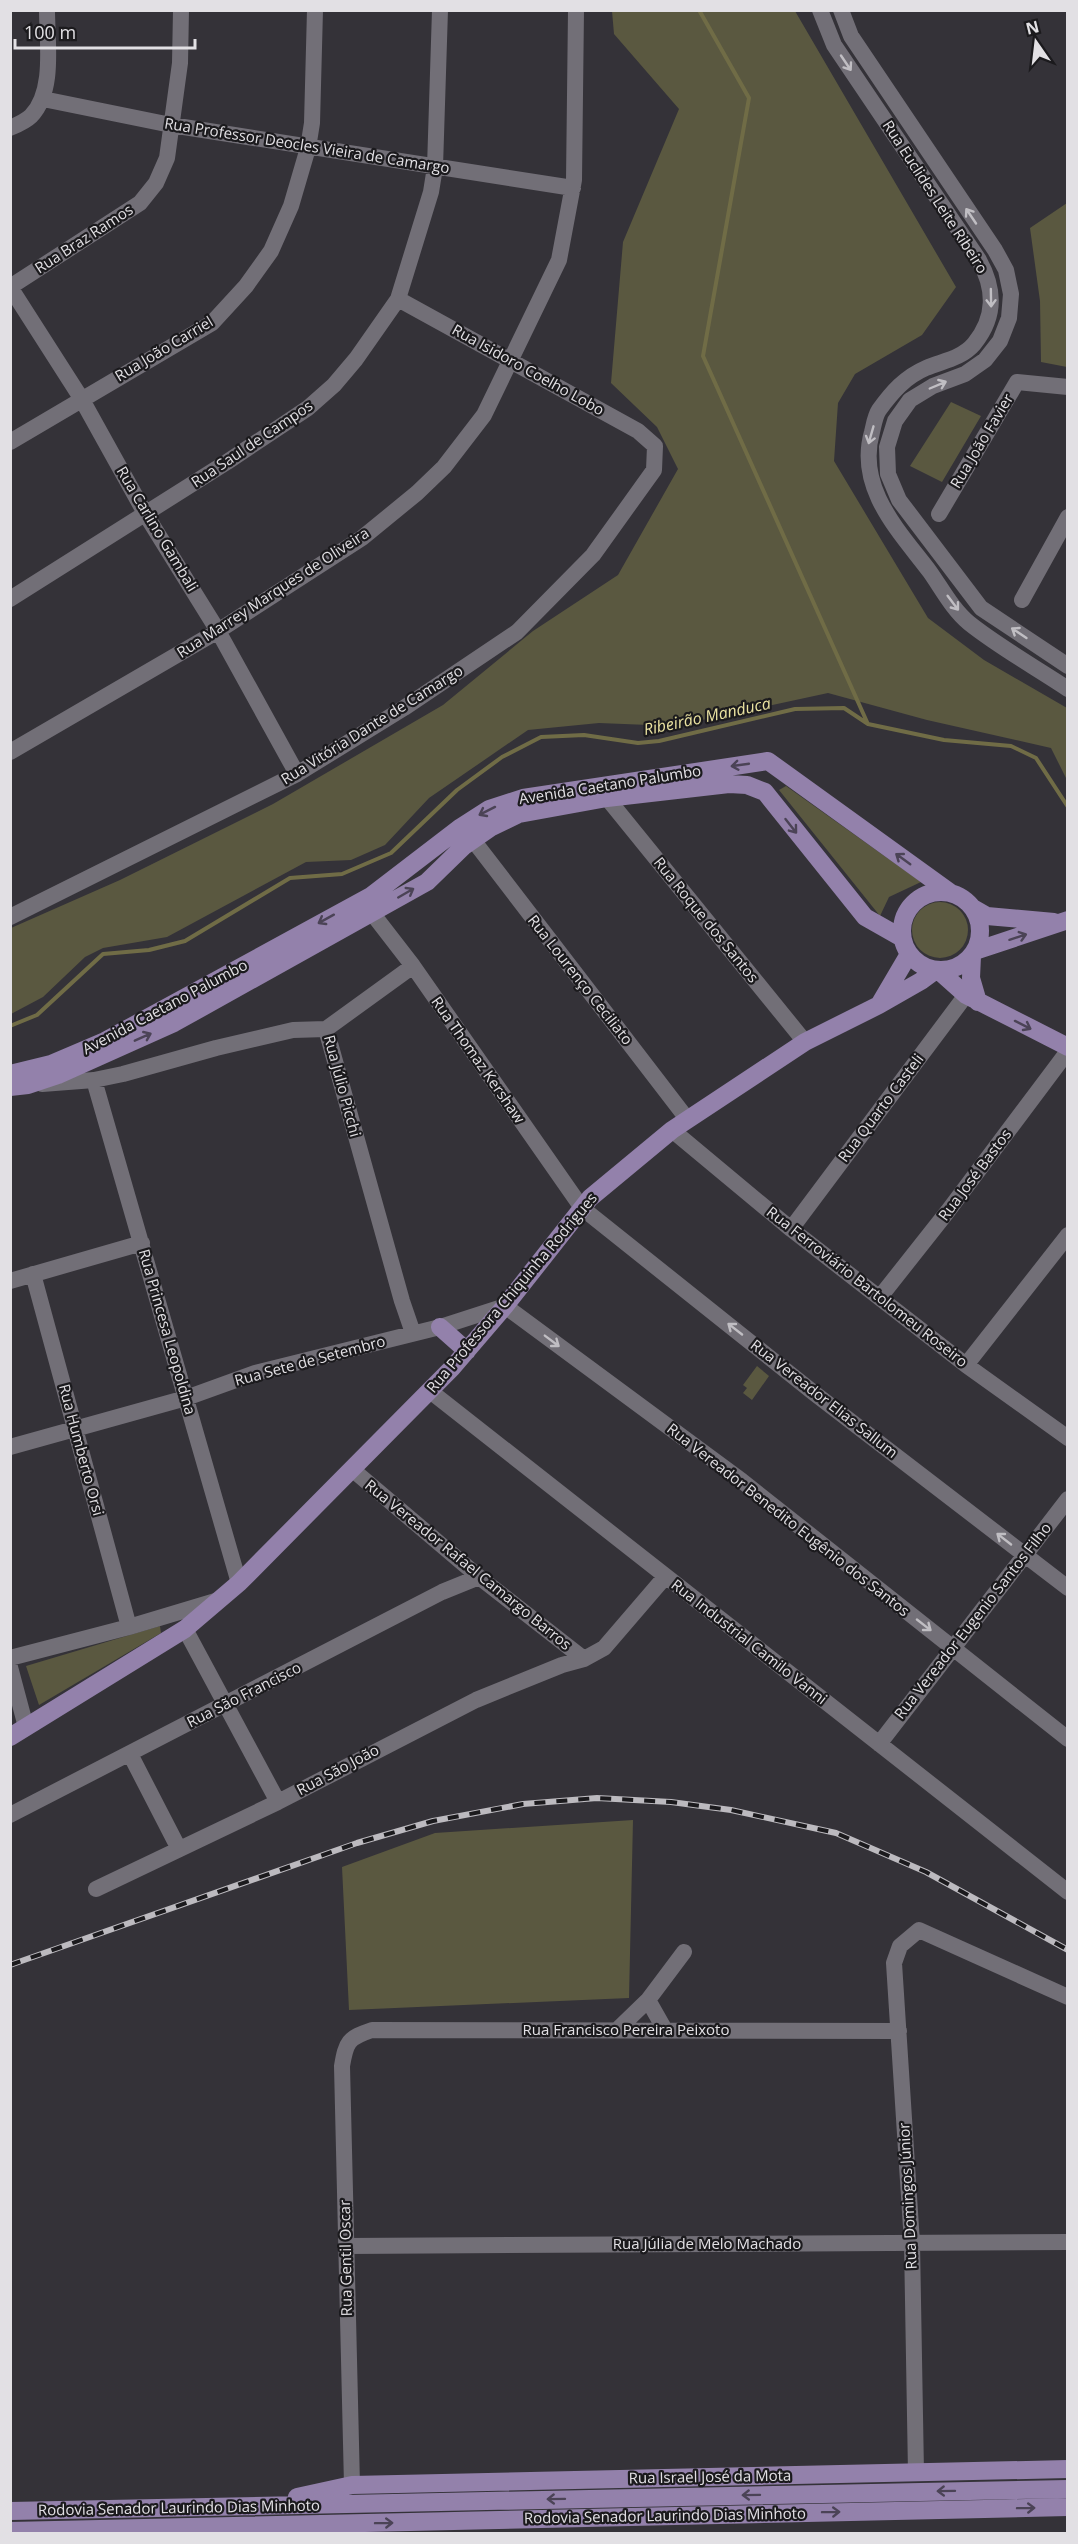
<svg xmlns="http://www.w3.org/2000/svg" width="1078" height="2544" viewBox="0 0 1078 2544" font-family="'Open Sans',sans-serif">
	<rect width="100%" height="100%" fill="#343238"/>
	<path fill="#5a5840" d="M 612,11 L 795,11 L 956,287 L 922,335 L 855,374 L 838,403 L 834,461 L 928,618 L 984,660 L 1067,708 L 1067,780 L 1051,748 L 927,720 L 828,693 L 674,726 L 599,723 L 528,730 L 429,798 L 385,845 L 351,860 L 306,862 L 167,937 L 103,948 L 85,957 L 43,997 L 11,1014 L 11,928 L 120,880 L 273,804 L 443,705 L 533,631 L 618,575 L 678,469 L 657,427 L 611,383 L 623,242 L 679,109 L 614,34 Z
		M 1067,203 L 1067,367 L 1041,362 L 1040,301 L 1030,228 Z
		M 951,402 L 981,416 L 942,482 L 910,466 Z
		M 786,786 L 921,882 L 889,897 L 880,916 L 779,790 Z
		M912 930a28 28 0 1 1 56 0a28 28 0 1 1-56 0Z
		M 757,1366 L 769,1376 L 752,1400 L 743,1393 L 747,1388 L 743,1385 Z
		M 160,1626 L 161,1633 L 39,1705 L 26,1666 Z
		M 633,1820 L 629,1998 L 349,2010 L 342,1867 L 435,1833 Z"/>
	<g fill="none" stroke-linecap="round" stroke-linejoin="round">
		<path stroke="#706c46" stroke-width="4" d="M 699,10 L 749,98 L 703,356 L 867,722
			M 10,1026 L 37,1015 L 103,954 L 149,950 L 185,941 L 290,878 L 342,874 L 391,853 L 457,790 L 502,757 L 541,737 L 584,735 L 638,743 L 659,741 L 795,709 L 844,708 L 868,724 L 944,740 L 1011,746 L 1036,758 L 1068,807"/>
		<path stroke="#726f77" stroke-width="16" d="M 820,10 L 834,45 L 979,260 C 995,289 996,317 974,344 C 961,359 942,361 926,368 C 905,377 892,392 879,410 C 875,416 874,424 872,432 C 856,488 899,531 930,572 C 942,589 953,610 969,623 C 999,647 1035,667 1068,689
			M 841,10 L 851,36 L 995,250 L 1006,270 L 1011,294 L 1009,318 L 1000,341 L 985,360 L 965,374 L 933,386 L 910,400 L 895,421 L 887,447 L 888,474 L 899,500 L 981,608 L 1068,666
			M 43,99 L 171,125 L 573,188
			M 10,128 C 17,125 26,121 31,116 C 55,91 47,43 47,10
			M 10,287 L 81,398 L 146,515 L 218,631 L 297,774
			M 10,287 L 140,203 L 156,183 L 167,158 L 180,63 L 181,10
			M 10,442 L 212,323 L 246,286 L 271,251 L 291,206 L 308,148 L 312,123 L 315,10
			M 939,514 L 1017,382 L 1068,387
			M 10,599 L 227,462 L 308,408 L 334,385 L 356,359 L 398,299 L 431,192 L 435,167 L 440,10
			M 1022,600 L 1068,517
			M 10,752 L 218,631 L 362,538 L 417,493 L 444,467 L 484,415 L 559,260 L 574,180 L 576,10
			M 607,798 L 805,1042
			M 473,840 L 688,1120
			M 372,913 L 413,966 L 582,1208 L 814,1393 L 1068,1588
			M 10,917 L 297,774 L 404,708 L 517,632 L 593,555 L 654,470 L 655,446 L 638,431 L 398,299
			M 326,1029 L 413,966
			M 94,1080 L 239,1583
			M 42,1084 L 94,1080 L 123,1074 L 216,1048 L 293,1030 L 326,1029 L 402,1301 L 413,1333
			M 672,1130 L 791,1229 L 966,1365 L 1068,1438
			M 791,1229 L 966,995 L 974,988
			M 33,1274 L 129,1627
			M 10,1281 L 142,1243
			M 880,1297 L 948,1211 L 1068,1051
			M 966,1365 L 1068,1235
			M 430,1391 L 1068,1892
			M 10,1447 L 186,1398 L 255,1373 L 440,1327 L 505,1306 L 742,1481 L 1068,1739
			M 353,1470 L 479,1577 L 584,1659
			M 185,1629 L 278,1802
			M 10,1658 L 129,1627 L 219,1600
			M 10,1667 L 26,1727
			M 879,1744 L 1068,1499
			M 130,1754 L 179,1849
			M 10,1815 L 442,1592 L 479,1577
			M 96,1889 L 278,1802 L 476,1700 L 562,1665 L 584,1659 L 604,1648 L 665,1577
			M 648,2000 L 684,1952
			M 617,2030 L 648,2000 L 665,2030
			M 346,2246 L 1068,2242
			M 916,2473 L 912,2243 L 894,1963 L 900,1946 L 919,1930 L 1068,1997
			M 352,2485 L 342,2066 C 346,2042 348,2038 372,2030 L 899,2031"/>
		<path stroke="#9381ab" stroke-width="18" d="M902 931a39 39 0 1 1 78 0a39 39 0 1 1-78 0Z
			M 973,908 L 987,916 L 1054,922
			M 975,951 L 1068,920
			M 972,956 L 971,978 L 978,1002
			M 938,970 L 966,995 L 1068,1047
			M 879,1005 L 909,954
			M 10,1074 L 51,1064 L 105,1041 L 371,896 L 461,827 L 489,809 L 523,798 L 768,761 L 951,893
			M 10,1087 L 28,1085 L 58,1075 L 174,1023 L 427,882 L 464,846 L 490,828 L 519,814 L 607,798 L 729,784 L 747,785 L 765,792 L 865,917 L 902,938
			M 440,1327 L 467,1351
			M 10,1737 L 185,1629 L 239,1583 L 452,1368 L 505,1306 L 590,1198 L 672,1130 L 805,1042 L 879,1005 L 921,981 L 936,970
			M 297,2497 L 352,2485 L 1068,2469
			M 10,2511 L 1068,2489
			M 10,2531 L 1068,2507"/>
		<g stroke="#bcbabf" stroke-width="6">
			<path id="rail" d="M 10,1965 L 357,1843 L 433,1821 L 523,1804 L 597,1798 L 671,1802 L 731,1810 L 836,1833 L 926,1872 L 1068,1950"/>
		</g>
		<use href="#rail" stroke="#1b1a1d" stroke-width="4" stroke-dasharray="11" stroke-linecap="butt"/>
	</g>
	<defs><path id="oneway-shaft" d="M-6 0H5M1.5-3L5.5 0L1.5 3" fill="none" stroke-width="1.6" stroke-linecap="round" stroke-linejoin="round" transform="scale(1.5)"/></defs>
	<g stroke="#c0bec3">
		<use href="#oneway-shaft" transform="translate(846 63) rotate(56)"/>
		<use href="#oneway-shaft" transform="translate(971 216) rotate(-124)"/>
		<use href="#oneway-shaft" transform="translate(991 298) rotate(89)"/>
		<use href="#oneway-shaft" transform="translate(938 385) rotate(-23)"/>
		<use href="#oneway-shaft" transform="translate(871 435) rotate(106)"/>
		<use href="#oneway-shaft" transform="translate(953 603) rotate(53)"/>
		<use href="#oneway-shaft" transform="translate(1019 633) rotate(-146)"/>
		<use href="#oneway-shaft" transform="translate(735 1329) rotate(-142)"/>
		<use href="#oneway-shaft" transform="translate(552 1341) rotate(37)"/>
		<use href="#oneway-shaft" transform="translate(1004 1539) rotate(-142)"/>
		<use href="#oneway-shaft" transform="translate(924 1625) rotate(38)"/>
	</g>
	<g stroke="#4b4356">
		<use href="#oneway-shaft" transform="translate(740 765) rotate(172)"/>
		<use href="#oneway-shaft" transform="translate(487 811) rotate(153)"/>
		<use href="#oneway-shaft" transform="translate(791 826) rotate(52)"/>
		<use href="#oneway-shaft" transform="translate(903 859) rotate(-144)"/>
		<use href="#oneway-shaft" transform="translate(406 893) rotate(-30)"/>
		<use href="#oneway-shaft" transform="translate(326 919) rotate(151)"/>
		<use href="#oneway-shaft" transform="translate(1018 937) rotate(-18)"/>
		<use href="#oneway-shaft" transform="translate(1023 1025) rotate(27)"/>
		<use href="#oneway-shaft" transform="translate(143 1037) rotate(-24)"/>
		<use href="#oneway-shaft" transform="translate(946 2491) rotate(179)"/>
		<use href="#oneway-shaft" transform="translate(751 2495) rotate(179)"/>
		<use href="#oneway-shaft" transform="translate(556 2499) rotate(179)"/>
		<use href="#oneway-shaft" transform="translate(1026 2508) rotate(-1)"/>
		<use href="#oneway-shaft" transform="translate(831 2512) rotate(-1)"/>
		<use href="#oneway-shaft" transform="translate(384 2523) rotate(-1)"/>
	</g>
	<g text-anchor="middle" stroke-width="4.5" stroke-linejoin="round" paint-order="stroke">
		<g font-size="15" fill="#e2e0e4" stroke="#1b1a1d">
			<text transform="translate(307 146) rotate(9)" y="5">Rua Professor Deocles Vieira de Camargo</text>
			<text transform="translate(935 197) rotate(57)" y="5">Rua Euclides Leite Ribeiro</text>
			<text transform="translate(84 239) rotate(-33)" y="5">Rua Braz Ramos</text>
			<text transform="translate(164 349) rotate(-31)" y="5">Rua João Carriel</text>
			<text transform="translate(528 370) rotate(29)" y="5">Rua Isidoro Coelho Lobo</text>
			<text transform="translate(982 441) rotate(-59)" y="5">Rua João Favier</text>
			<text transform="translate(252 444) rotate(-34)" y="5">Rua Saul de Campos</text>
			<text transform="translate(157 529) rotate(59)" y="5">Rua Carlino Gambali</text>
			<text transform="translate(273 593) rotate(-33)" y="5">Rua Marrey Marques de Oliveira</text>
			<text transform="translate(372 725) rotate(-32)" y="5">Rua Vitória Dante de Camargo</text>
			<text transform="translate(610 785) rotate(-9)" y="5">Avenida Caetano Palumbo</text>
			<text transform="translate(706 920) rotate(51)" y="5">Rua Roque dos Santos</text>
			<text transform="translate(580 980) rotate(52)" y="5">Rua Lourenço Ceciliato</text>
			<text transform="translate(165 1007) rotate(-28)" y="5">Avenida Caetano Palumbo</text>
			<text transform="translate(478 1060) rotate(55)" y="5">Rua Thomaz Kershaw</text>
			<text transform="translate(342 1086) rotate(75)" y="5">Rua Júlio Picchi</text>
			<text transform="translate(881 1108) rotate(-53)" y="5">Rua Quarto Casteli</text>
			<text transform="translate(975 1175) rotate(-53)" y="5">Rua José Bastos</text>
			<text transform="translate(867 1287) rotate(38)" y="5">Rua Ferroviário Bartolomeu Roseiro</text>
			<text transform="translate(512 1293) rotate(-50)" y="5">Rua Professora Chiquinha Rodrigues</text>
			<text transform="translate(167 1332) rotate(74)" y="5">Rua Princesa Leopoldina</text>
			<text transform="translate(310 1361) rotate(-15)" y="5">Rua Sete de Setembro</text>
			<text transform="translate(824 1399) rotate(38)" y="5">Rua Vereador Elias Sallum</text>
			<text transform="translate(81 1450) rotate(75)" y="5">Rua Humberto Orsi</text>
			<text transform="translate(788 1520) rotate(38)" y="5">Rua Vereador Benedito Eugênio dos Santos</text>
			<text transform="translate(468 1565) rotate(39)" y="5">Rua Vereador Rafael Camargo Barros</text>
			<text transform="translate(973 1621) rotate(-52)" y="5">Rua Vereador Eugenio Santos Filho</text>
			<text transform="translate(749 1642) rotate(38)" y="5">Rua Industrial Camilo Vanni</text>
			<text transform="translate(244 1695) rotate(-27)" y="5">Rua São Francisco</text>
			<text transform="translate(338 1770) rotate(-28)" y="5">Rua São João</text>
			<text x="626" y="2035">Rua Francisco Pereira Peixoto</text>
			<text transform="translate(908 2196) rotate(-93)" y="5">Rua Domingos Júnior</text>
			<text x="707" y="2249">Rua Júlia de Melo Machado</text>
			<text transform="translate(346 2258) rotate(-91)" y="5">Rua Gentil Oscar</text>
			<text transform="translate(710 2477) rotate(-1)" y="5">Rua Israel José da Mota</text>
			<text transform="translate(179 2508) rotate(-1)" y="5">Rodovia Senador Laurindo Dias Minhoto</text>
			<text transform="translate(665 2516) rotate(-1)" y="5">Rodovia Senador Laurindo Dias Minhoto</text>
		</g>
		<g font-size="16" font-style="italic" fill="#eae2a1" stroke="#1b1a1d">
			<text transform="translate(707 716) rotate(-12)" y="6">Ribeirão Manduca</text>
		</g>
	</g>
	<rect width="1078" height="2544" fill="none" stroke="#e2e0e4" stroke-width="24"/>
	<g transform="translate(1036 42) rotate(346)" stroke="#1b1a1d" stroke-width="4.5" paint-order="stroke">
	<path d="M0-4.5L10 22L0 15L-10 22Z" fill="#e2e0e4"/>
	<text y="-9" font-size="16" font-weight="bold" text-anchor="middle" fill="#e2e0e4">N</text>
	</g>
	<path d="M15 39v9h180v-9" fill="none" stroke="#e2e0e4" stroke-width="3"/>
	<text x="24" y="39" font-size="18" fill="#e2e0e4" stroke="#1b1a1d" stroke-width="4.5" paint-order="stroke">100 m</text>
</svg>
